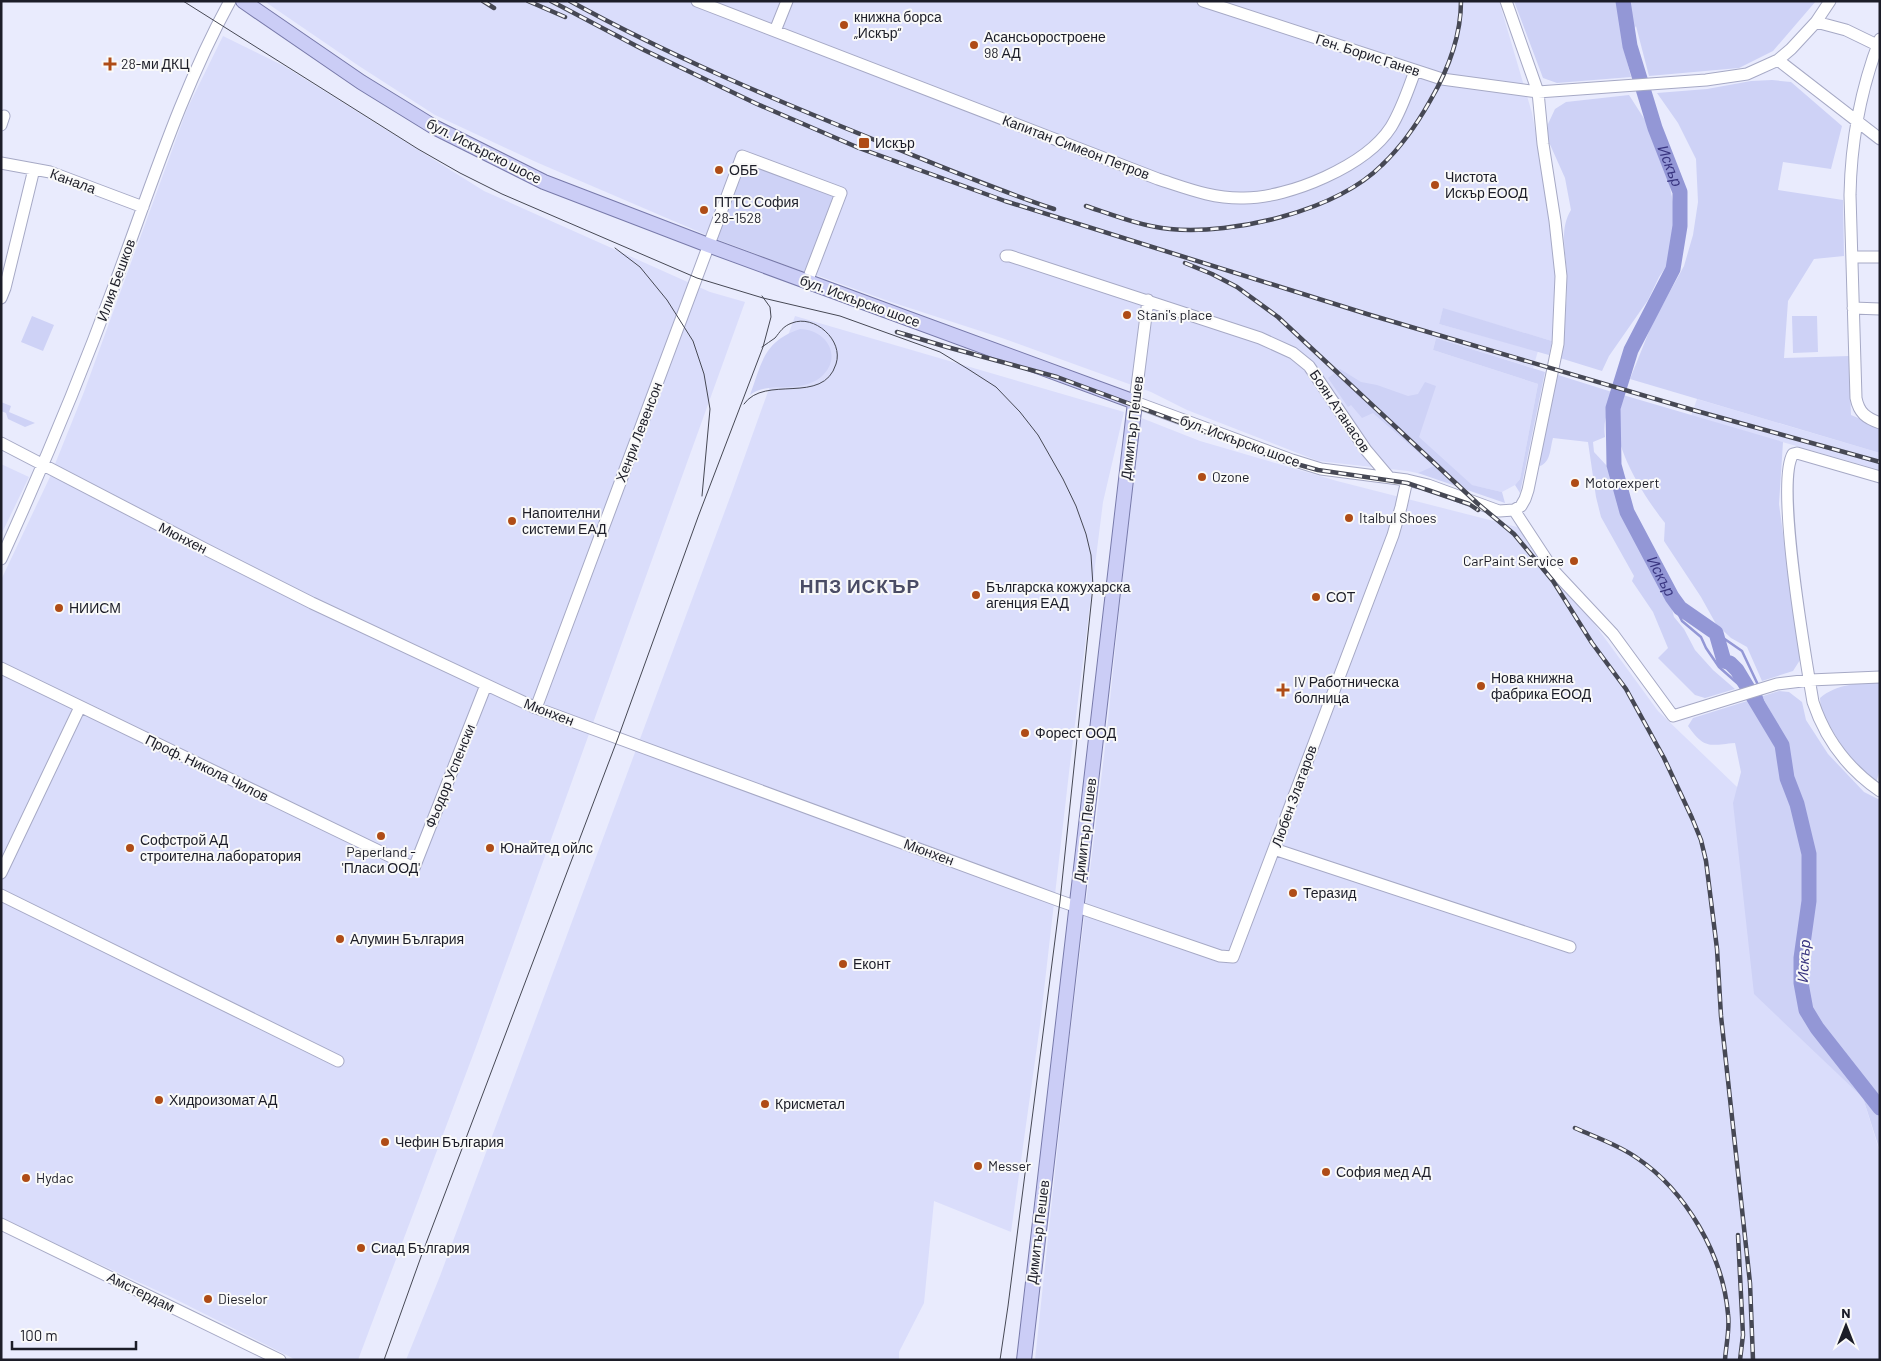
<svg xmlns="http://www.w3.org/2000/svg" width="1881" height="1361" viewBox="0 0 1881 1361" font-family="Barlow,sans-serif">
	<rect width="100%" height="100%" fill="#e9ebfd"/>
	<path fill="#daddfb" d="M 264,1 L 1499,1 L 1532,113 L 1553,226 L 1555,276 L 1552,341 L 1443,309 L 1439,324 L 1538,351 L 1533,368 L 1436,338 L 1433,350 L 1538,384 L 1520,479 L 1515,485 L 1502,492 L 1408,471 L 1318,461 L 1187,410 L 1151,392 L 1002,338 L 891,302 L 711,237 L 536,162 L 435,115 L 359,66 Z
		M 223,36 L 284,66 L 484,191 L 710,292 L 745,302 L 476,1047 L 358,1360 L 296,1360 L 171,1297 L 1,1219 L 1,580 L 49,479 L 84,392 L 187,109 Z
		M 795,316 L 1124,412 L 1103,502 L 1070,764 L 1040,1025 L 1011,1232 L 934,1201 L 924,1303 L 899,1352 L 899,1360 L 406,1360 L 440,1276 L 732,492 Z
		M 1697,399 L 1880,453 L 1880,470 L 1691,416 Z
		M 1139,417 L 1200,441 L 1337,481 L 1525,529 L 1658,711 L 1761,810 L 1828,1064 L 1863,1098 L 1880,1153 L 1880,1360 L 1035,1360 L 1067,1059 L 1106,739 Z
		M 1,464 L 29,477 L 1,535 Z"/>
	<path fill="#ced2f6" d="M 1514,1 L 1816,1 L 1773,51 L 1739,68 L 1649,76 L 1636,26 L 1623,46 L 1631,77 L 1557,83 L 1543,78 Z
		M 1772,80 L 1791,82 L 1842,126 L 1831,169 L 1783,162 L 1778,190 L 1843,200 L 1844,256 L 1814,259 L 1788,301 L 1784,358 L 1849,356 L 1851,415 L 1880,427 L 1880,453 L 1630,379 L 1652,324 L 1684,266 L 1693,235 L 1698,202 L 1696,159 L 1678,123 L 1657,93 L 1707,89 L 1751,81 Z
		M 1629,95 L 1645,120 L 1668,177 L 1676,217 L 1667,265 L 1659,277 L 1648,300 L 1609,356 L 1602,371 L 1560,358 C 1564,333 1567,305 1567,279 C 1567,256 1558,231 1571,210 L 1565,178 L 1548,140 L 1548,124 L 1555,109 L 1566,102 Z
		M 742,156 L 841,193 L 810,274 L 711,237 Z
		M 1443,308 L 1552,341 L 1549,355 L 1439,324 Z
		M 32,316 L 54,325 L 43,351 L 21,342 Z
		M 1792,316 L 1817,316 L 1818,352 L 1793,353 Z
		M 800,329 C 828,330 843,358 821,377 C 799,395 768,380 750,395 C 762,362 764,341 800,329 Z
		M 1436,338 L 1545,372 L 1520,493 L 1515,485 L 1520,479 L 1538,384 L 1433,350 Z
		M 1340,369 L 1361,382 L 1377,385 L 1408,396 L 1418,394 L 1425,382 L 1436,386 L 1419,437 L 1472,485 L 1502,492 L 1505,503 L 1418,473 L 1434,466 L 1373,413 L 1362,418 L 1351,405 L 1348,407 L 1328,378 Z
		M 1555,374 L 1612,392 C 1611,410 1602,417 1605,437 L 1593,442 L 1594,452 L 1607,466 L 1620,507 L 1655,574 L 1661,594 L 1670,601 L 1674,617 L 1684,629 L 1695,650 L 1713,670 L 1735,689 L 1705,698 L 1695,695 L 1658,658 L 1668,648 L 1653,612 L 1632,581 L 1634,576 L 1601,517 L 1596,497 L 1588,442 L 1553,438 C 1550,448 1551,462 1540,466 L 1538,461 Z
		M 1623,395 L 1783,442 L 1779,504 L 1800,660 L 1793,671 L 1762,681 L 1747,647 L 1731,638 L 1716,624 L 1701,597 L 1664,541 L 1665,523 C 1646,499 1619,457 1617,426 C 1617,416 1621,405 1623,395 Z
		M 1,402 L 11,406 L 9,412 L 35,423 L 25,427 L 8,419 L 6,413 L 1,411 Z
		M 1880,682 L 1880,769 L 1876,783 L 1849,758 L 1821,711 L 1820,698 C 1836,684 1859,683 1880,682 Z
		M 1779,691 L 1789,692 L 1802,702 L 1806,720 L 1828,754 L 1864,792 L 1880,800 L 1880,1151 L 1863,1098 L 1754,994 L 1733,803 L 1741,772 L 1735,743 C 1710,745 1705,750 1688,726 L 1693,718 Z"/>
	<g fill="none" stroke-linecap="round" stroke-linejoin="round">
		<path stroke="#9397d6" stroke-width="2.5" d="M 1675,601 L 1677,611 L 1682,621 L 1701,637 L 1706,648 L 1719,667 L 1745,690
			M 1716,633 L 1742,651 L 1759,687
			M 1760,692 L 1770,724"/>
		<path stroke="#9397d6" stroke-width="15" id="s1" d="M 1623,1 L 1630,46 L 1655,128 L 1680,192 L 1680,226 L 1673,269 L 1631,350 L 1613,408 L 1614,465 L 1627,512 L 1672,597 L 1680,608 L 1716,633 L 1724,661 L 1730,663 L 1737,670 L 1782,745 L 1787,778 L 1797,804 L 1809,854 L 1809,901 L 1801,958 L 1801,983 L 1806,1010 L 1817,1028 L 1880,1108"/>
		<g stroke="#a6a9c5" stroke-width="13">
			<path id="minor" d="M 697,1 L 1158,179 C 1186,188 1213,199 1244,198 C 1289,198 1366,166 1391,127 C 1402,109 1408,90 1415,71
				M 1203,1 L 1442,79 L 1538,92 L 1706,80 L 1747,74 L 1778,60 L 1791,49 L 1816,22 L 1830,1
				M 1816,22 L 1846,30 L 1877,45
				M 775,31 L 787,1
				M 1880,39 C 1861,88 1851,142 1850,195 L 1856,398 C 1859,413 1866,418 1880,423
				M 1778,60 L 1880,139
				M 1,125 L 4,116
				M 1,163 L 50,172 L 143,207
				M 1006,256 L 1010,256 L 1260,338 L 1293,353 L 1309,366 L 1366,450 L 1388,476
				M 1852,257 L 1880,257
				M 1,298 L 5,288 L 34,169
				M 1148,300 L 1135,402 L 1292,460 L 1321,469 L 1407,480 L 1428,485 L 1499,511 L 1514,510 L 1521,506 L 1525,499 L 1528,490 L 1558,344 L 1561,276 L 1555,221 L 1543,144 L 1538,92 L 1506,1
				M 1853,308 L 1880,309
				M 1,443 L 207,550 L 312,603 L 536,708 L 1060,901 L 1220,956 L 1233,957 L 1393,535 L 1401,507 L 1407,480
				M 1880,477 L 1797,453 L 1793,454 C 1775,482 1806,661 1813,702 C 1825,738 1848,769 1880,791
				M 1514,510 L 1554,571 L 1613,634 L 1673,716 L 1777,684 L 1810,680 L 1880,677
				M 1,559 C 42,469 80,378 114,286 C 150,190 181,90 230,1
				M 1,668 L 414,868 L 486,685
				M 536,708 L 742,156 L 841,193 L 807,282
				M 1274,849 L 1570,947
				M 1,873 L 80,707
				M 1,895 L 338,1061
				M 1,1224 L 280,1360"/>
		</g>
		<g stroke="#787aaa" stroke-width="16">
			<path id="major" d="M 243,1 L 361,82 L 434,127 L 544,182 L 708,245 L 1135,402 L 1024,1360"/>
		</g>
		<use href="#minor" stroke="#fff" stroke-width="11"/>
		<use href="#major" stroke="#cbcdf6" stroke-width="14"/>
		<path stroke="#464854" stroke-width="1" d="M 183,1 L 418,149 L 460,173 L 502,194 L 697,278 L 763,298 L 840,316 L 940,352 L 968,369 L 996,387 L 1020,412 L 1038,435 L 1063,479 L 1076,506 L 1086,534 L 1091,555 L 1093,586 L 1060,901 L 1008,1306 L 1000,1360
			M 615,248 L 640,267 L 667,300 L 693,341 L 704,374 L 710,409 L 702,496
			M 744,404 C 765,374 823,406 836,364 C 844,340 814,314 792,323 C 783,326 780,332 775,338 C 771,341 766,344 762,347
			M 384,1360 L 422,1254 L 618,738 L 698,517 L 763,347 L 771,317 L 770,307 L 762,296"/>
		<g stroke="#464854" stroke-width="4.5">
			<path id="rail" d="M 483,1 L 494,8
				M 528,1 L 565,17
				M 551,1 L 644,50 L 757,104 L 859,148 L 1005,201 L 1367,314 L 1693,410 L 1880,462
				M 570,1 C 666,54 768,97 870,138 C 930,162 991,188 1054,209
				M 1086,206 C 1113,215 1141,226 1170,229 C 1234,235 1336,211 1382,165 C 1401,147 1417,124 1430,101 C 1447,72 1461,36 1461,1
				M 1185,263 L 1212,274 L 1237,287 L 1278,317 L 1477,503 L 1514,534 L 1553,581 L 1592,643 L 1626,689 L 1664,758 L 1692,818 L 1701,840 L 1706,861 L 1717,949 L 1721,1016 L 1750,1283 L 1753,1360
				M 897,332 L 947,347 L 1057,377 L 1282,460 L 1318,470 L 1407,483 L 1469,504 L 1478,510
				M 1575,1128 C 1595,1137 1619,1145 1637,1158 C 1686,1191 1723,1255 1728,1314 C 1730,1329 1726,1345 1725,1360
				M 1738,1235 L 1743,1335 L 1740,1360"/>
		</g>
		<use href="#rail" stroke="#f9f9f9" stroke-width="2.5" stroke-dasharray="8" stroke-linecap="butt"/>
	</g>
	<g fill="#af4c16" stroke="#f9f9f9" stroke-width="2">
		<circle cx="844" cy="25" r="5"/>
		<circle cx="974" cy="45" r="5"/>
		<path d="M107.5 56.5h5v5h5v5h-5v5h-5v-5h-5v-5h5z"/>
		<rect x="858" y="137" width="12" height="12" rx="2.5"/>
		<circle cx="719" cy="170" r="5"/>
		<circle cx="1435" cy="185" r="5"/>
		<circle cx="704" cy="210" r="5"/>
		<circle cx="1127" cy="315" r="5"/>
		<circle cx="1202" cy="477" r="5"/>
		<circle cx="1575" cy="483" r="5"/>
		<circle cx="1349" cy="518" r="5"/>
		<circle cx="512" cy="521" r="5"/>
		<circle cx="1574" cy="561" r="5"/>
		<circle cx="976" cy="595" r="5"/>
		<circle cx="1316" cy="597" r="5"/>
		<circle cx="59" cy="608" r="5"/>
		<circle cx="1481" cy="686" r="5"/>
		<path d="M1280.5 682.5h5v5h5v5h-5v5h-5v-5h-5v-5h5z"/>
		<circle cx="1025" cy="733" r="5"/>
		<circle cx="381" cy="836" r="5"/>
		<circle cx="130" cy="848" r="5"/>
		<circle cx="490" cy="848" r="5"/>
		<circle cx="1293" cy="893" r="5"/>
		<circle cx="340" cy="939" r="5"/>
		<circle cx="843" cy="964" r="5"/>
		<circle cx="159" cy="1100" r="5"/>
		<circle cx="765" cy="1104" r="5"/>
		<circle cx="385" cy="1142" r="5"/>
		<circle cx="978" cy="1166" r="5"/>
		<circle cx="1326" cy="1172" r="5"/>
		<circle cx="26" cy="1178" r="5"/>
		<circle cx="361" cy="1248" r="5"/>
		<circle cx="208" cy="1299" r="5"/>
	</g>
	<g text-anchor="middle" stroke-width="4" stroke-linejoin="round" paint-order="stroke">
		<g font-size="14" fill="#1c1d28" stroke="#f9f9f9" text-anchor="start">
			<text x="854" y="22">книжна борса<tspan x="854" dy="16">„Искър“</tspan></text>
			<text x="984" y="42">Асансьоростроене<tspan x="984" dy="16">98 АД</tspan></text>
			<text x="121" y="69">28-ми ДКЦ</text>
			<text x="875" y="148">Искър</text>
			<text x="729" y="175">ОББ</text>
			<text x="1445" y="182">Чистота<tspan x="1445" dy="16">Искър ЕООД</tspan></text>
			<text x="714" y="207">ПТТС София<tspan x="714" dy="16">28-1528</tspan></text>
			<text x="1137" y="320">Stani's place</text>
			<text x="1212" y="482">Ozone</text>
			<text x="1585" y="488">Motorexpert</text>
			<text x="522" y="518">Напоителни<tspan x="522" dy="16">системи ЕАД</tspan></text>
			<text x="1359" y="523">Italbul Shoes</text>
			<text x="1564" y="566" text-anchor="end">CarPaint Service</text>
			<text x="986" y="592">Българска кожухарска<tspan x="986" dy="16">агенция ЕАД</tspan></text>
			<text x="1326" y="602">СОТ</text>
			<text x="69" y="613">НИИСМ</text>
			<text x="1491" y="683">Нова книжна<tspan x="1491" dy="16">фабрика ЕООД</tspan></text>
			<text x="1294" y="687">IV Работническа<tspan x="1294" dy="16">болница</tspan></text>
			<text x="1035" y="738">Форест ООД</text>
			<text x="140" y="845">Софстрой АД<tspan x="140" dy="16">строителна лаборатория</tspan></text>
			<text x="500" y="853">Юнайтед ойлс</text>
			<text x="381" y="857" text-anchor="middle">Paperland -<tspan x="381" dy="16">'Пласи ООД'</tspan></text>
			<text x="1303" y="898">Теразид</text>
			<text x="350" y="944">Алумин България</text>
			<text x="853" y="969">Еконт</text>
			<text x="169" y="1105">Хидроизомат АД</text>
			<text x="775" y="1109">Крисметал</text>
			<text x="395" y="1147">Чефин България</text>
			<text x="988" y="1171">Messer</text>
			<text x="1336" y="1177">София мед АД</text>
			<text x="36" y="1183">Hydac</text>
			<text x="371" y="1253">Сиад България</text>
			<text x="218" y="1304">Dieselor</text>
		</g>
		<g font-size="14" fill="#1c1d28" stroke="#f9f9f9">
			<text transform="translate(1368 55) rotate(18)" y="5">Ген. Борис Ганев</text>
			<text transform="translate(1076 147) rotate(21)" y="5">Капитан Симеон Петров</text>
			<text transform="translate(484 151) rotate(27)" y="5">бул. Искърско шосе</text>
			<text transform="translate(73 181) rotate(20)" y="5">Канала</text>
			<text transform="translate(116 280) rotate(-70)" y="5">Илия Бешков</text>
			<text transform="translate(860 301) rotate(20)" y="5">бул. Искърско шосе</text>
			<text transform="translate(1340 411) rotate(56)" y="5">Боян Атанасов</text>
			<text transform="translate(1132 428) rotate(-83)" y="5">Димитър Пешев</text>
			<text transform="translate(639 432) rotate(-69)" y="5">Хенри Левенсон</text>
			<text transform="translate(1240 441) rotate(20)" y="5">бул. Искърско шосе</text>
			<text transform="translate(183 538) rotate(27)" y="5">Мюнхен</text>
			<text transform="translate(549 712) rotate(21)" y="5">Мюнхен</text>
			<text transform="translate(207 768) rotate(26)" y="5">Проф. Никола Чилов</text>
			<text transform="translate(450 776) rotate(-68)" y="5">Фьодор Успенски</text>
			<text transform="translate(1294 796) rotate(-70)" y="5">Любен Златаров</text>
			<text transform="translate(1085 830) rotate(-83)" y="5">Димитър Пешев</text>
			<text transform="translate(929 852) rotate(20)" y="5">Мюнхен</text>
			<text transform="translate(1038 1232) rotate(-83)" y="5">Димитър Пешев</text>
			<text transform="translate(141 1292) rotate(26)" y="5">Амстердам</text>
		</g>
		<g font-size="15" font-style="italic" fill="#393580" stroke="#f9f9f9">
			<text dy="5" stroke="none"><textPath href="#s1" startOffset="172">Искър</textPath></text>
			<text dy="5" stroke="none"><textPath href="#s1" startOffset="608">Искър</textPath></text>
			<text transform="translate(1804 961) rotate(-87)" y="5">Искър</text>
		</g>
		<g font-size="19" font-weight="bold" letter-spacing="1" fill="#4a4c65" stroke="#f9f9f9">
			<text x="860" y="593">НПЗ ИСКЪР</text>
		</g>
	</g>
	<rect width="1881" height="1361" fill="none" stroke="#1c1d28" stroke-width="5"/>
	<g transform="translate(1846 1326)" stroke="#f9f9f9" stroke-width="4" paint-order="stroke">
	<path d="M0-4L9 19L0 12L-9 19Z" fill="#1c1d28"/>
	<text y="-8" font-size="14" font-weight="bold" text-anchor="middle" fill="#1c1d28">N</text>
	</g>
	<path d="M12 1341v8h124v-8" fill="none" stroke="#1c1d28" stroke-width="2.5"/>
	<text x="20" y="1341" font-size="15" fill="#1c1d28" stroke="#f9f9f9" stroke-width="4" paint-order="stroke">100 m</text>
</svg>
